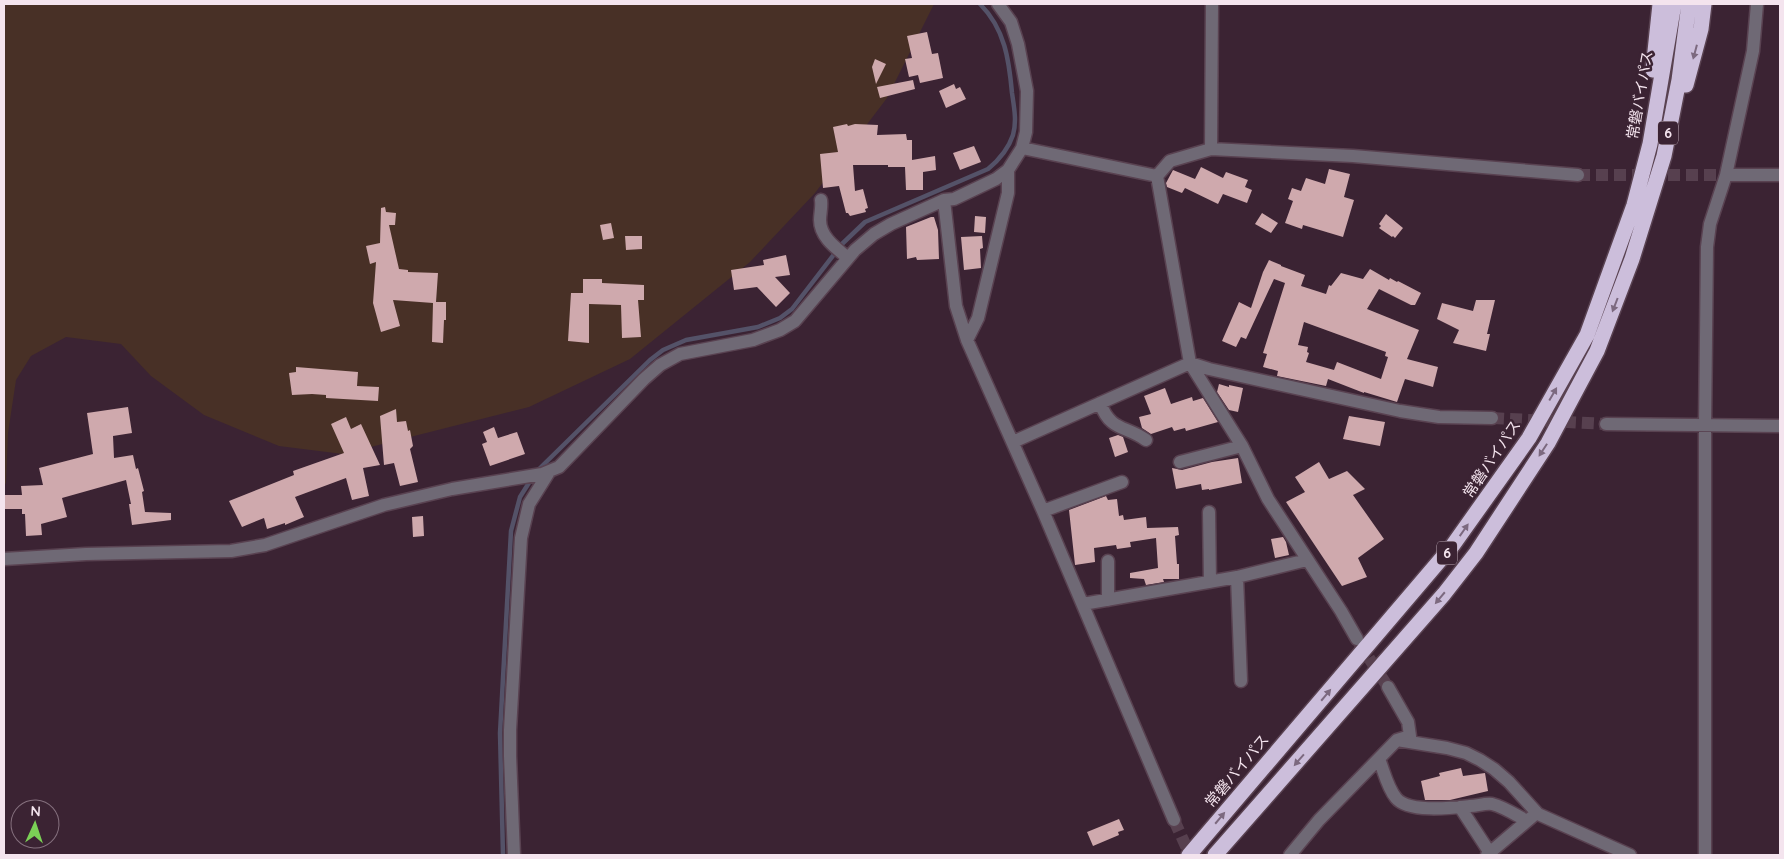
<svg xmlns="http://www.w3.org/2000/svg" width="1784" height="859" viewBox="0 0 1784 859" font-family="Quicksand,'Noto Sans JP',sans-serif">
	<rect width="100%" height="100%" fill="#3b2333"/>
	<path fill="#483026" d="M 4,4 L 934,4 L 887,98 L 815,193 L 750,262 L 630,359 L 529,407 L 343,454 L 279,446 L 204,415 L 151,376 L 121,344 L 66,337 L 31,356 L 16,380 L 8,433 L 6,483 L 4,486 Z"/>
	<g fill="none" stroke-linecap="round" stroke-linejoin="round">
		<path stroke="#545268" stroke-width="4.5" d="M 536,472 L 650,360 L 663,350 L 686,340 L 758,327 L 780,318 L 792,309 L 842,244 L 865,222 L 988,169 C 999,160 1008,150 1013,135 C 1017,121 1014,107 1012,93 C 1009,60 1005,29 980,4
			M 503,855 L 500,733 L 511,531 L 520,497 L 532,478"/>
	</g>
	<path fill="#cfa9ad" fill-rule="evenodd" d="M 927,32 L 932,54 L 938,53 L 943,78 L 920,83 L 918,75 L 909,77 L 905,59 L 912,58 L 907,36 Z
		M 875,59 L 886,64 L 876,84 L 872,67 Z
		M 913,80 L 915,89 L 880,98 L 877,87 Z
		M 954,84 L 956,89 L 960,87 L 966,99 L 946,108 L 939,91 Z
		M 847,124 L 848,126 L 855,124 L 878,125 L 877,135 L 906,134 L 907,140 L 912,140 L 912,160 L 935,156 L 936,170 L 923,172 L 923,190 L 906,190 L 905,167 L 888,167 L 888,165 L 853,165 L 855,191 L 863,189 L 868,208 L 865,209 L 866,212 L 850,216 L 848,213 L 846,213 L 839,186 L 823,188 L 820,154 L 838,152 L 833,127 Z
		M 974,146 L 981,162 L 960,170 L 953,153 Z
		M 1201,167 L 1223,178 L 1226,172 L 1248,180 L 1245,187 L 1252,190 L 1247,203 L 1223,194 L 1218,204 L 1185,188 L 1182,193 L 1167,187 L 1166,183 L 1173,170 L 1195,179 Z
		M 1329,169 L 1350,174 L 1344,197 L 1354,200 L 1343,237 L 1303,225 L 1302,229 L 1285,223 L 1293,201 L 1288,199 L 1292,188 L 1301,191 L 1306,178 L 1325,184 Z
		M 385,207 L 386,212 L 396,213 L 395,225 L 389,225 L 399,269 L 408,270 L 408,272 L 438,273 L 436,302 L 446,302 L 446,320 L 444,320 L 443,343 L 432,342 L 433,303 L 393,300 L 400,326 L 381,332 L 373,303 L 376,262 L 370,264 L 366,246 L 380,243 L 381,208 Z
		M 1262,213 L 1278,223 L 1271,233 L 1255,224 Z
		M 1386,214 L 1403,228 L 1395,238 L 1393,236 L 1392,237 L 1379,228 L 1381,226 L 1379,224 Z
		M 975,216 L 986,217 L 985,233 L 974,232 Z
		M 931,217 L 934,217 L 938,230 L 939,259 L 917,260 L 916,257 L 907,259 L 906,227 Z
		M 611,223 L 614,238 L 603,240 L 600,225 Z
		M 625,236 L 642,236 L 642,249 L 626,250 Z
		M 982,236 L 983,248 L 980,249 L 981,268 L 964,270 L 961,237 Z
		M 786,255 L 790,275 L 775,277 L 790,293 L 776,307 L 757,287 L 734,290 L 731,270 L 764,265 L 763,260 Z
		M 1269,260 L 1281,265 L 1281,266 L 1305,275 L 1301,286 L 1326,294 L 1329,285 L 1331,286 L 1341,273 L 1363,279 L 1370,269 L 1389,280 L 1390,278 L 1397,282 L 1398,281 L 1421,293 L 1415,305 L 1411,305 L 1379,289 L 1367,309 L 1419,330 L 1407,359 L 1438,367 L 1433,387 L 1405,379 L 1397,402 L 1364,392 L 1364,393 L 1328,379 L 1326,386 L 1277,376 L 1278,371 L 1263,367 L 1267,354 L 1263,353 L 1285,283 L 1274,279 L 1246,339 L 1241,337 L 1236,347 L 1222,341 L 1239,302 L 1251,308 L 1263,272 ZM 1304,322 L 1386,352 L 1385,356 L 1388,357 L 1381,379 L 1337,362 L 1334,370 L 1306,362 L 1309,353 L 1307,352 L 1308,347 L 1298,345 Z
		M 583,279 L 602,279 L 602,283 L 644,285 L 644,300 L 638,300 L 641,337 L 622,338 L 621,305 L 589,304 L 589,343 L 568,341 L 571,293 L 583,293 Z
		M 1476,300 L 1495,300 L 1487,334 L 1490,334 L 1486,351 L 1453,343 L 1459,330 L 1437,319 L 1442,303 L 1473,311 Z
		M 296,367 L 358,372 L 357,386 L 379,387 L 378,401 L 326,398 L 326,395 L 312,394 L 292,395 L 289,373 L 296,372 Z
		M 1219,384 L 1229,387 L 1229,385 L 1243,388 L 1238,412 L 1229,410 L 1217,392 Z
		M 1165,388 L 1171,404 L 1192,397 L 1193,401 L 1203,398 L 1218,422 L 1186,431 L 1185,428 L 1174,431 L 1172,427 L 1151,434 L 1142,428 L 1139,417 L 1151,414 L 1144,396 Z
		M 128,407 L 132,433 L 113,436 L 114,458 L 133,455 L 136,469 L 138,468 L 144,491 L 142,492 L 145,512 L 171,513 L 171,520 L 132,525 L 129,504 L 131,504 L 126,480 L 62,498 L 67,517 L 41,524 L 42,535 L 26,536 L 25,514 L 22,514 L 22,509 L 4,509 L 4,495 L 22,495 L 21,486 L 43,485 L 39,468 L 93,454 L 87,413 Z
		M 396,409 L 397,422 L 406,421 L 408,431 L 410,430 L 413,446 L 410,449 L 418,482 L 400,486 L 394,463 L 384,465 L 380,416 Z
		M 1349,416 L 1385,422 L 1380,446 L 1343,439 Z
		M 346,417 L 351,429 L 361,424 L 380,465 L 363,468 L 369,496 L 352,500 L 346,478 L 295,497 L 304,517 L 285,525 L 285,523 L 267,529 L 264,518 L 242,527 L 229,501 L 294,475 L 293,471 L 344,453 L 331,424 Z
		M 494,427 L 498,438 L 517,432 L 525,454 L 490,466 L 482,444 L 487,442 L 483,432 Z
		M 1118,435 L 1123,437 L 1128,452 L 1115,457 L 1109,438 Z
		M 1238,458 L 1242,483 L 1209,490 L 1209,489 L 1202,490 L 1201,484 L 1176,489 L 1172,468 L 1182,470 L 1212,462 Z
		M 1319,462 L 1329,479 L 1347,471 L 1365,489 L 1353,495 L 1384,539 L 1358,558 L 1367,577 L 1342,586 L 1286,502 L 1305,492 L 1295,477 Z
		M 1106,496 L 1108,500 L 1117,499 L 1119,516 L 1123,515 L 1124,520 L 1146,517 L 1147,528 L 1178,527 L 1179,535 L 1175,536 L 1177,564 L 1179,564 L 1179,579 L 1163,579 L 1164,582 L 1146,585 L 1144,579 L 1130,578 L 1130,573 L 1158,568 L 1156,538 L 1130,542 L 1131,547 L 1117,549 L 1116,545 L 1094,548 L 1095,562 L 1075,565 L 1069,510 Z
		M 423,516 L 424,536 L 413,537 L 412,517 Z
		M 1283,537 L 1286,542 L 1289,555 L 1275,558 L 1271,539 Z
		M 1461,768 L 1463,776 L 1485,773 L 1488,791 L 1450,800 L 1425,800 L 1421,781 L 1440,776 L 1439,773 Z
		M 1119,819 L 1124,830 L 1118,832 L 1119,835 L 1093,846 L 1087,832 Z"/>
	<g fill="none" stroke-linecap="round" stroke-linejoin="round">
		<path stroke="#57404f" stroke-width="12" stroke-dasharray="12 6" stroke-linecap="butt" d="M 1578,175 L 1726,175
			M 1492,418 L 1606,424
			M 1359,643 L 1388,687
			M 1174,820 L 1190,855"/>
		<g stroke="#594251" stroke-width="15">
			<path id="minor" d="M 1022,148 L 1157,176 L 1170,161 L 1211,149 L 1353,156 L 1578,175
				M 1211,149 L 1212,4
				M 1008,170 L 1008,193 L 978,318 L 967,340 L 1043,511 L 1174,820
				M 1726,175 L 1780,175
				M 1157,176 L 1190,363 L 1242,446 L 1268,499 L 1341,611 L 1357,639
				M 821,200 C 822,208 820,213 820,220 C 820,237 836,248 848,258
				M 944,200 L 956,306 L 967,340
				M 1100,403 C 1111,432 1125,425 1146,440
				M 1606,424 L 1780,426
				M 1013,442 L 1190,363 L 1209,369 L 1400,411 L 1439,417 L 1492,418
				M 1180,462 L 1242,446
				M 1043,511 L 1122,482
				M 1209,512 L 1210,582
				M 4,559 L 86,554 L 231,551 L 265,545 L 384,505 L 452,489 L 542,474 L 559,467 L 644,379 L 660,365 L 680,354 L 753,340 L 780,330 L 795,321 L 855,250 L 874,234 L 891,224 L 944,200 L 954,199 L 996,179 L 1008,170 L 1022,148 L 1026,132 L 1027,91 L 1018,44 L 1011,22 L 998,4
				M 1237,577 L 1241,681
				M 1108,600 L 1108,561
				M 1083,604 L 1237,577 L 1307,560
				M 1397,740 L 1447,748 L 1466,753 L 1480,760 L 1494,769 L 1509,782 L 1538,814 L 1630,855
				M 1379,759 C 1384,771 1387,787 1396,798 C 1408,813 1451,808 1470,806 C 1478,806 1484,803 1492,804 C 1504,807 1516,815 1527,821
				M 1460,807 L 1490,853
				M 514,855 L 510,756 L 510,730 L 521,538 L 529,504 L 549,472
				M 1290,855 L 1319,820 L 1397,740 L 1410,736 L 1408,722 L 1388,687
				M 1487,855 L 1533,816
				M 1705,855 L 1705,426 L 1707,247 L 1710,224 L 1726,175 L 1753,51 L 1757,4"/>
		</g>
		<g stroke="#594251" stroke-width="18">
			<path id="highway" d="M 1653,70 L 1660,4
				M 1686,85 L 1701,29 L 1704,4
				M 1189,855 L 1453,545 L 1529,438 L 1587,335 L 1634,205 L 1650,144 L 1674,4
				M 1215,855 L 1444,594 L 1476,553 L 1548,443 L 1597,351 L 1632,259 L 1664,156 L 1679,80 L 1689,4"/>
		</g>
		<use href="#minor" stroke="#6f6975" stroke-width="12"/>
		<use href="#highway" stroke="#ccbedb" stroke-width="15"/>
	</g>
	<defs><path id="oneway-solid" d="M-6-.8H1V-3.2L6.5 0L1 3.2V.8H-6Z" transform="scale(1.25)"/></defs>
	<g fill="#7c697f">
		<use href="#oneway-solid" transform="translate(1695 52) rotate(105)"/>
		<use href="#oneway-solid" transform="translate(1615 305) rotate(111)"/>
		<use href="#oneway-solid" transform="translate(1553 394) rotate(-60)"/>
		<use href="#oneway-solid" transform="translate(1543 450) rotate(123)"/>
		<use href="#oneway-solid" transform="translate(1464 530) rotate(-55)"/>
		<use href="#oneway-solid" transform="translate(1440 598) rotate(130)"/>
		<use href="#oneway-solid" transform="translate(1326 695) rotate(-50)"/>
		<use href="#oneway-solid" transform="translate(1299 760) rotate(131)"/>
		<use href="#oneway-solid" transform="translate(1220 818) rotate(-50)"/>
	</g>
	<g text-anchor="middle" stroke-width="5" stroke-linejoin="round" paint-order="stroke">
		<g fill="#3b2333" stroke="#bcaab6" stroke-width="1">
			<rect x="1658" y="121.5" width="20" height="23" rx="4"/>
			<rect x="1437" y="541.5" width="20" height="23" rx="4"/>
		</g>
		<g font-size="14" font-weight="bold" fill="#f4e4ee">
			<text x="1668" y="138">6</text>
			<text x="1447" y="558">6</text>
		</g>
		<g font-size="15" fill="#f4e4ee" stroke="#3b2333">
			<text transform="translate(1640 95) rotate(-80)" y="5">常磐バイパス</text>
			<text transform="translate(1492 459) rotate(-56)" y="5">常磐バイパス</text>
			<text transform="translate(1237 771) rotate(-50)" y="5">常磐バイパス</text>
		</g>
	</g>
	<rect width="1784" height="859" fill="none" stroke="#f4e4ee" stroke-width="10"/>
	<g transform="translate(35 824) rotate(3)"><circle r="24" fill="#3b2333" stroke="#85707e"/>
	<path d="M0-4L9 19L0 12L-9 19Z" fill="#7bd156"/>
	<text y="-8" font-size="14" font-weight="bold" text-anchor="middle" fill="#f4e4ee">N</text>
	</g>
</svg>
